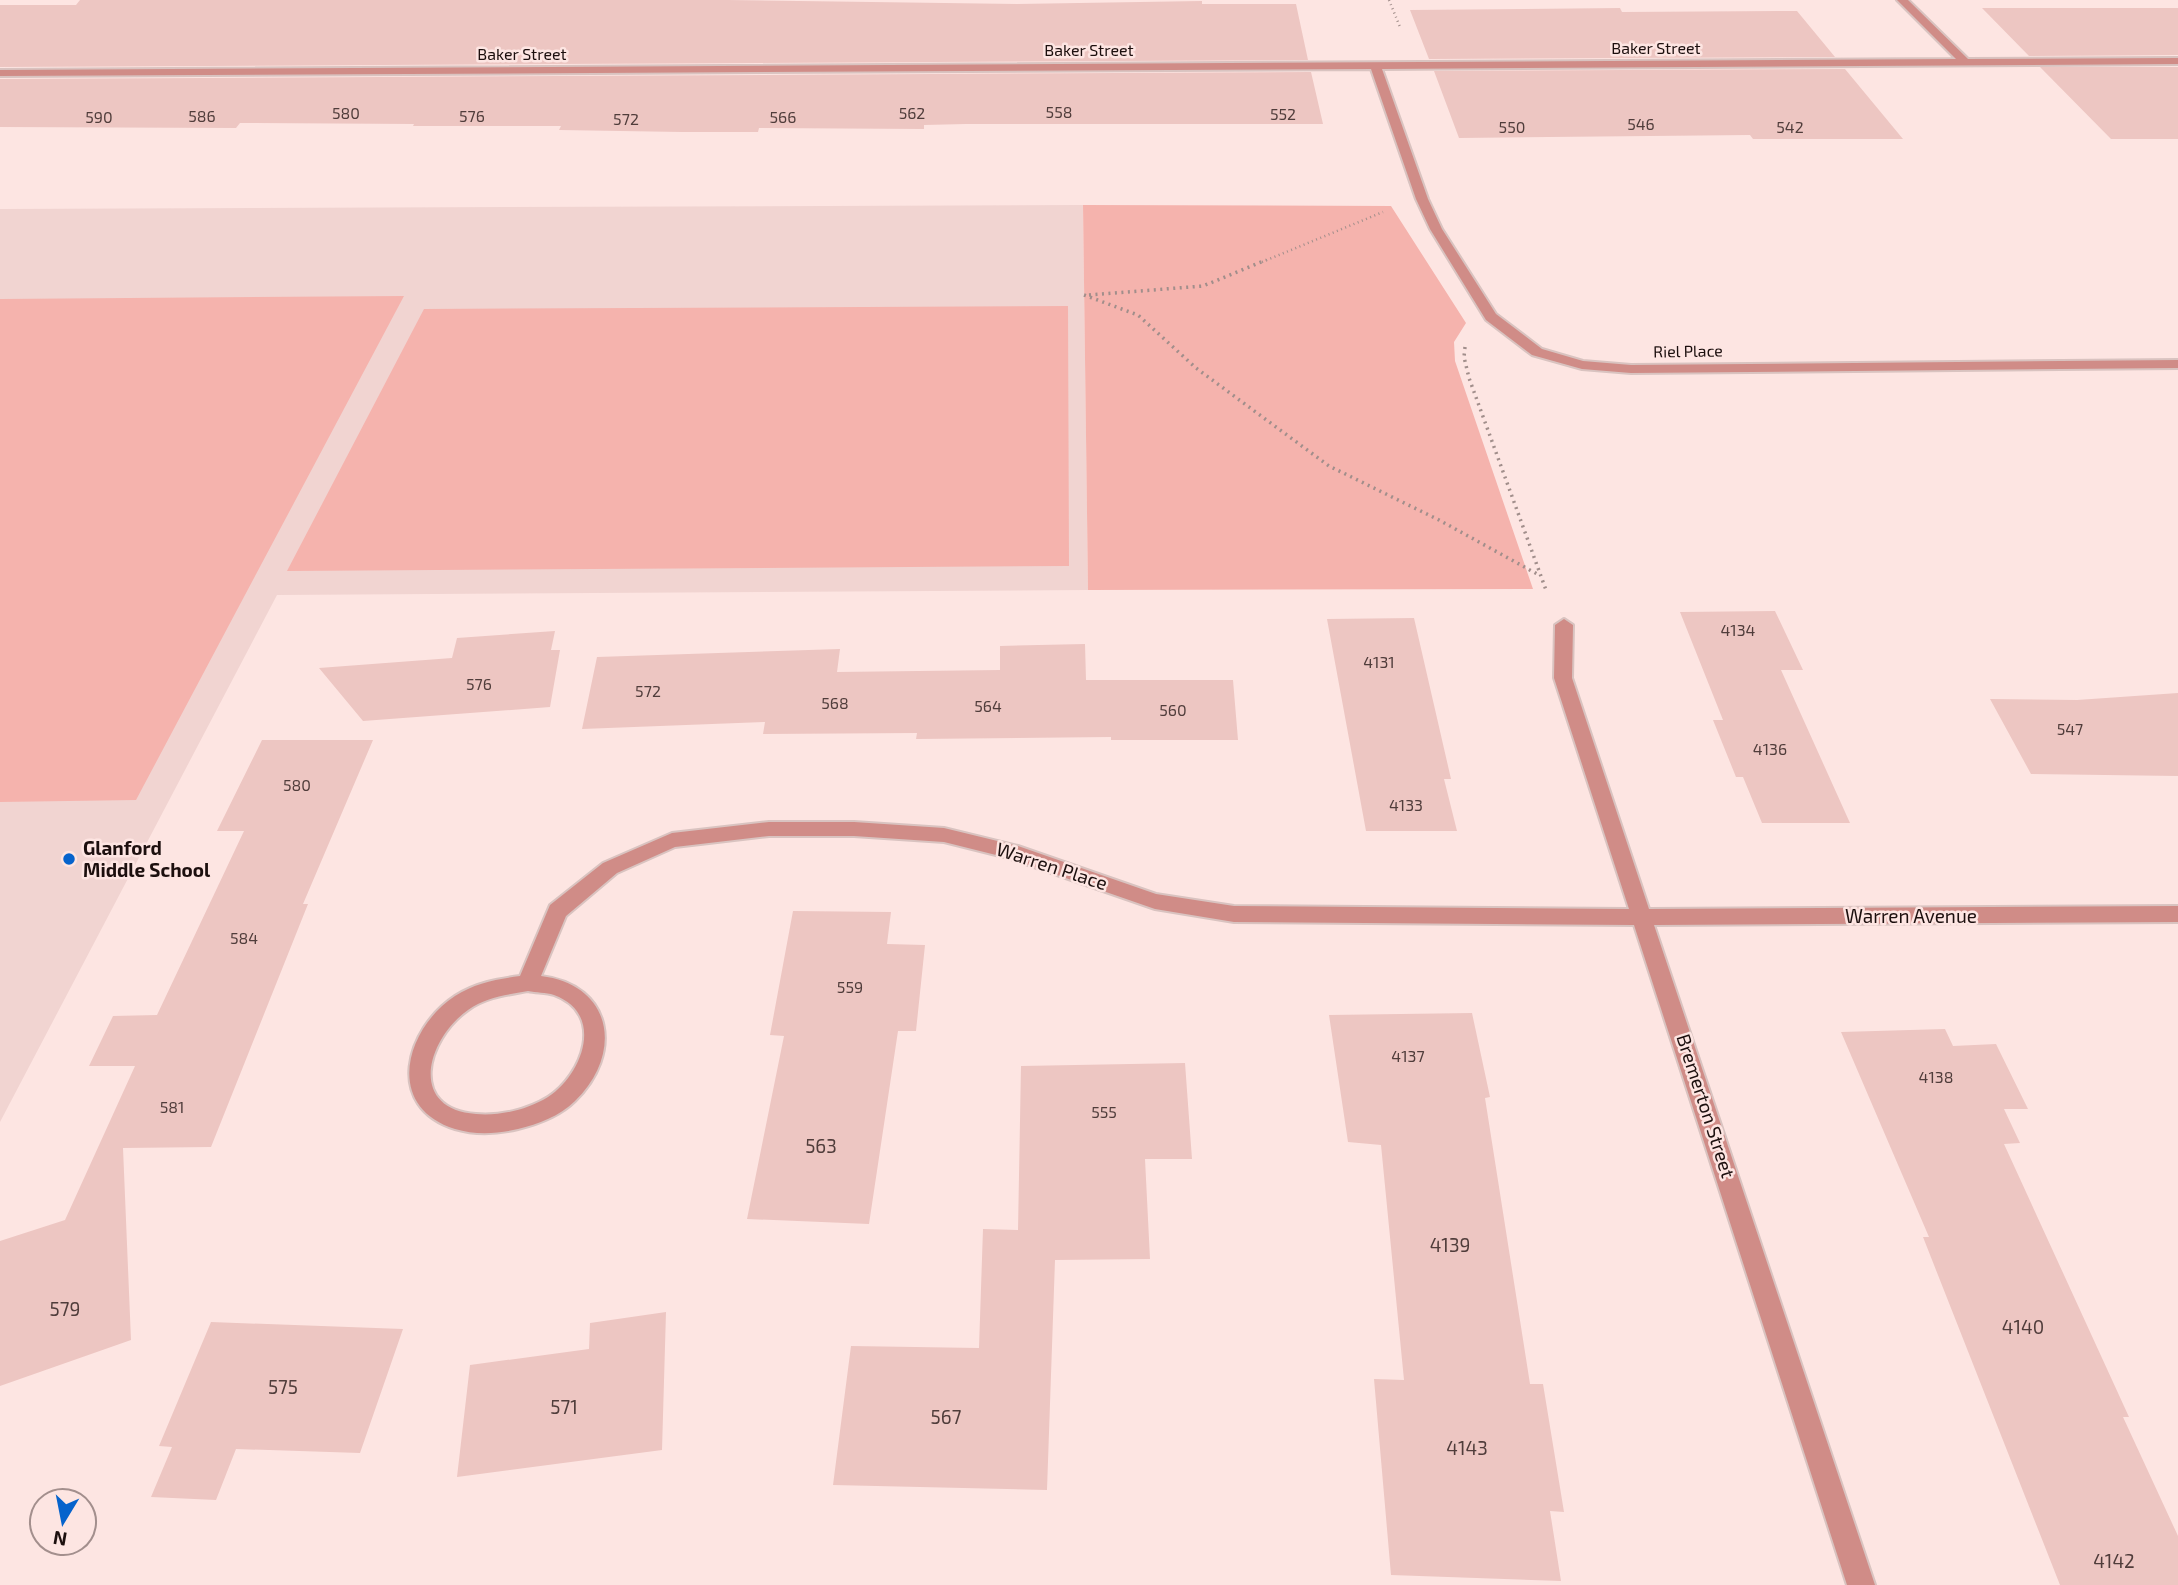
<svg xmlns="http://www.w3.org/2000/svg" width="2178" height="1585" viewBox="0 0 2178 1585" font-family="'Exo 2',sans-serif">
	<rect width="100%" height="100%" fill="#fde5e2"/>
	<path fill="#f1d4d1" d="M 1083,205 L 1088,590 L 277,595 L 0,1122 L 0,209 Z"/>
	<path fill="#f5b3ad" d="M 1083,205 L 1391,206 L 1466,323 L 1454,342 L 1455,361 L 1533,589 L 1088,590 Z
		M 404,296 L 136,800 L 0,802 L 0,299 Z
		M 1068,306 L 1069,566 L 287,571 L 424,309 Z"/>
	<path fill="#edc6c2" d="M 80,0 L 727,0 L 1017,4 L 1202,1 L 1202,4 L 1296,4 L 1308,60 L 0,67 L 0,5 L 76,5 Z
		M 1620,8 L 1622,12 L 1797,11 L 1835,57 L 1429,59 L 1410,10 Z
		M 1982,8 L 2178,8 L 2178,55 L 2029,56 Z
		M 2040,67 L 2178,67 L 2178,139 L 2111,139 Z
		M 1845,69 L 1903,139 L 1753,139 L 1750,135 L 1459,138 L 1434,71 Z
		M 1311,72 L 1323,124 L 966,124 L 924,125 L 924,129 L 759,128 L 758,132 L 682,132 L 559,130 L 561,126 L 413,126 L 414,124 L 240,123 L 236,128 L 0,127 L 0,79 Z
		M 1775,611 L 1803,670 L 1781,670 L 1850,823 L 1762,823 L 1743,777 L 1736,777 L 1713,720 L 1723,720 L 1680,612 Z
		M 1414,618 L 1451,779 L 1444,779 L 1457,831 L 1366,831 L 1327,619 Z
		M 555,631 L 551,650 L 560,650 L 550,707 L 363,721 L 319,668 L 452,658 L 457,638 Z
		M 1085,644 L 1086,680 L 1233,680 L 1238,740 L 1111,740 L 1111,737 L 916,739 L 917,733 L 763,734 L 765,722 L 582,729 L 597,657 L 840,649 L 837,672 L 1000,670 L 1000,646 Z
		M 2178,693 L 2178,776 L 2031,774 L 1990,699 L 2077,700 Z
		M 262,740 L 373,740 L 303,904 L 308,904 L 211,1147 L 123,1148 L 131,1340 L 0,1386 L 0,1241 L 65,1220 L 135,1066 L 89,1066 L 113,1016 L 157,1015 L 244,831 L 217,831 Z
		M 793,911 L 891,912 L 887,944 L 925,945 L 916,1031 L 898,1031 L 869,1224 L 747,1219 L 784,1036 L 770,1035 Z
		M 1472,1013 L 1490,1097 L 1485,1098 L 1530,1384 L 1543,1384 L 1564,1512 L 1550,1511 L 1561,1581 L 1391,1575 L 1374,1379 L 1404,1380 L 1381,1145 L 1348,1142 L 1329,1015 Z
		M 1945,1029 L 1953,1046 L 1996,1044 L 2028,1109 L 2004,1109 L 2020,1143 L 2004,1144 L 2129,1417 L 2123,1417 L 2178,1536 L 2178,1585 L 2060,1585 L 1923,1237 L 1929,1237 L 1841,1032 Z
		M 1185,1063 L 1192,1159 L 1145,1159 L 1150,1259 L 1055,1260 L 1047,1490 L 833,1485 L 851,1346 L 979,1348 L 983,1229 L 1018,1230 L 1021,1066 Z
		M 666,1312 L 662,1450 L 457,1477 L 470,1365 L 589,1349 L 590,1323 Z
		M 211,1322 L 403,1329 L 360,1453 L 236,1449 L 216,1500 L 151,1497 L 172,1447 L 159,1446 Z"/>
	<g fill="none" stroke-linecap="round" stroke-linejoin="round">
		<g stroke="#d9c3c0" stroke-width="4">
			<path id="minor" d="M 1897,0 L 1908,0 L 1968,59 L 2178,58 L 2178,64 L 1382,69 L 1428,199 L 1442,229 L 1496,314 L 1542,349 L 1583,361 L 1631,365 L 2178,360 L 2178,368 L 1631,373 L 1582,369 L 1532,355 L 1486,320 L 1430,229 L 1416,199 L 1371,69 L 0,76 L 0,70 L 1956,59 Z
				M 1564,619 L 1573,625 L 1572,678 L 1649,909 L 2178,906 L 2178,922 L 1654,925 L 1875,1585 L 1847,1585 L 1634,925 L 1234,922 L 1155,909 L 1008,858 L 944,842 L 854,836 L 769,836 L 675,847 L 617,873 L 566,916 L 541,976 C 614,985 623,1055 575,1101 C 560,1116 538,1124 518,1129 C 497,1134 475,1135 455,1129 C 384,1107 405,1029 455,996 C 475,983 497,979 520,976 L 550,905 L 603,863 L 672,833 L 769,822 L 854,822 L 944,828 L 1018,846 L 1156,894 L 1234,906 L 1629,909 L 1554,678 L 1555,625 ZM 528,991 C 536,993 546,992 554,995 C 606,1014 582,1075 548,1097 C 527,1110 500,1116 476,1114 C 408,1109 426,1040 468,1010 C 486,997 506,995 528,991 Z"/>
		</g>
		<path stroke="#a18e8b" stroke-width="2.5" stroke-dasharray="1 3.5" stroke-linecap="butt" d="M 1389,0 L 1400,27
			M 1262,262 L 1383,212"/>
		<path stroke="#a18e8b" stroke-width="3.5" stroke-dasharray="2 4.5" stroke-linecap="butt" d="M 1084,295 L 1138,315 L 1196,368 L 1329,466 L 1439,520 L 1539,575
			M 1089,295 L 1203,286 L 1266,260
			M 1465,347 L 1464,357 L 1469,378 L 1546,590"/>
		<use href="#minor" fill="#d08c87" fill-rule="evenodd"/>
	</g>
	<circle fill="#0663cc" stroke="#fde5e2" stroke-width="2.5" cx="69" cy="859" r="7"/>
	<g text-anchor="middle" stroke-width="5" stroke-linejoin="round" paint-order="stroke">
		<g font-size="16" fill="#1c0f0e" stroke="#fde5e2">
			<text x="1656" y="54">Baker Street</text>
			<text x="1089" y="56">Baker Street</text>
			<text x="522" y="60">Baker Street</text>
			<text transform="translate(1688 351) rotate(-1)" y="6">Riel Place</text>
		</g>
		<g font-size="16" fill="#503d3b">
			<text x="1059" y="118">558</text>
			<text x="346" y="119">580</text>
			<text x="912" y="119">562</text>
			<text x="1283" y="120">552</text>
			<text x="202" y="122">586</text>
			<text x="472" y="122">576</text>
			<text x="99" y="123">590</text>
			<text x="783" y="123">566</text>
			<text x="626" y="125">572</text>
			<text x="1641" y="130">546</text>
			<text x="1512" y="133">550</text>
			<text x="1790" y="133">542</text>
			<text x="1738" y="636">4134</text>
			<text x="1379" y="668">4131</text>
			<text x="479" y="690">576</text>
			<text x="648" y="697">572</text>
			<text x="835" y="709">568</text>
			<text x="988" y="712">564</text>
			<text x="1173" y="716">560</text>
			<text x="2070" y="735">547</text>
			<text x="1770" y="755">4136</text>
			<text x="297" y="791">580</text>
			<text x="1406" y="811">4133</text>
			<text x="244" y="944">584</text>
			<text x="850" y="993">559</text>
			<text x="1408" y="1062">4137</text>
			<text x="1936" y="1083">4138</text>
			<text x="172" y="1113">581</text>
			<text x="1104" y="1118">555</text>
		</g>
		<g font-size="19" font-weight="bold" fill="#1c0f0e" stroke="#fde5e2" text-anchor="start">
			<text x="83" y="855">Glanford<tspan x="83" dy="22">Middle School</tspan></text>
		</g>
		<g font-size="19" fill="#1c0f0e" stroke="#fde5e2">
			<text transform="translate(1052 866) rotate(18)" y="7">Warren Place</text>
			<text x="1911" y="923">Warren Avenue</text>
			<text transform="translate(1706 1106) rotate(72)" y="7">Bremerton Street</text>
		</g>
		<g font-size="19" fill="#503d3b">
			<text x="821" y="1153">563</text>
			<text x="1450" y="1252">4139</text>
			<text x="65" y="1316">579</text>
			<text x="2023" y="1334">4140</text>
			<text x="283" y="1394">575</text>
			<text x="564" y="1414">571</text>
			<text x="946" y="1424">567</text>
			<text x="1467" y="1455">4143</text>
			<text x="2114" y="1568">4142</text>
		</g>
	</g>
	<g transform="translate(63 1522) rotate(190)"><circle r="33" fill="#fde5e2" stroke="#a38f8d" stroke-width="2"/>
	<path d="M0-5L12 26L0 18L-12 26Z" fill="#0663cc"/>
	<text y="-10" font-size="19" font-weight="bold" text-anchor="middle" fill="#1c0f0e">N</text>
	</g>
</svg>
